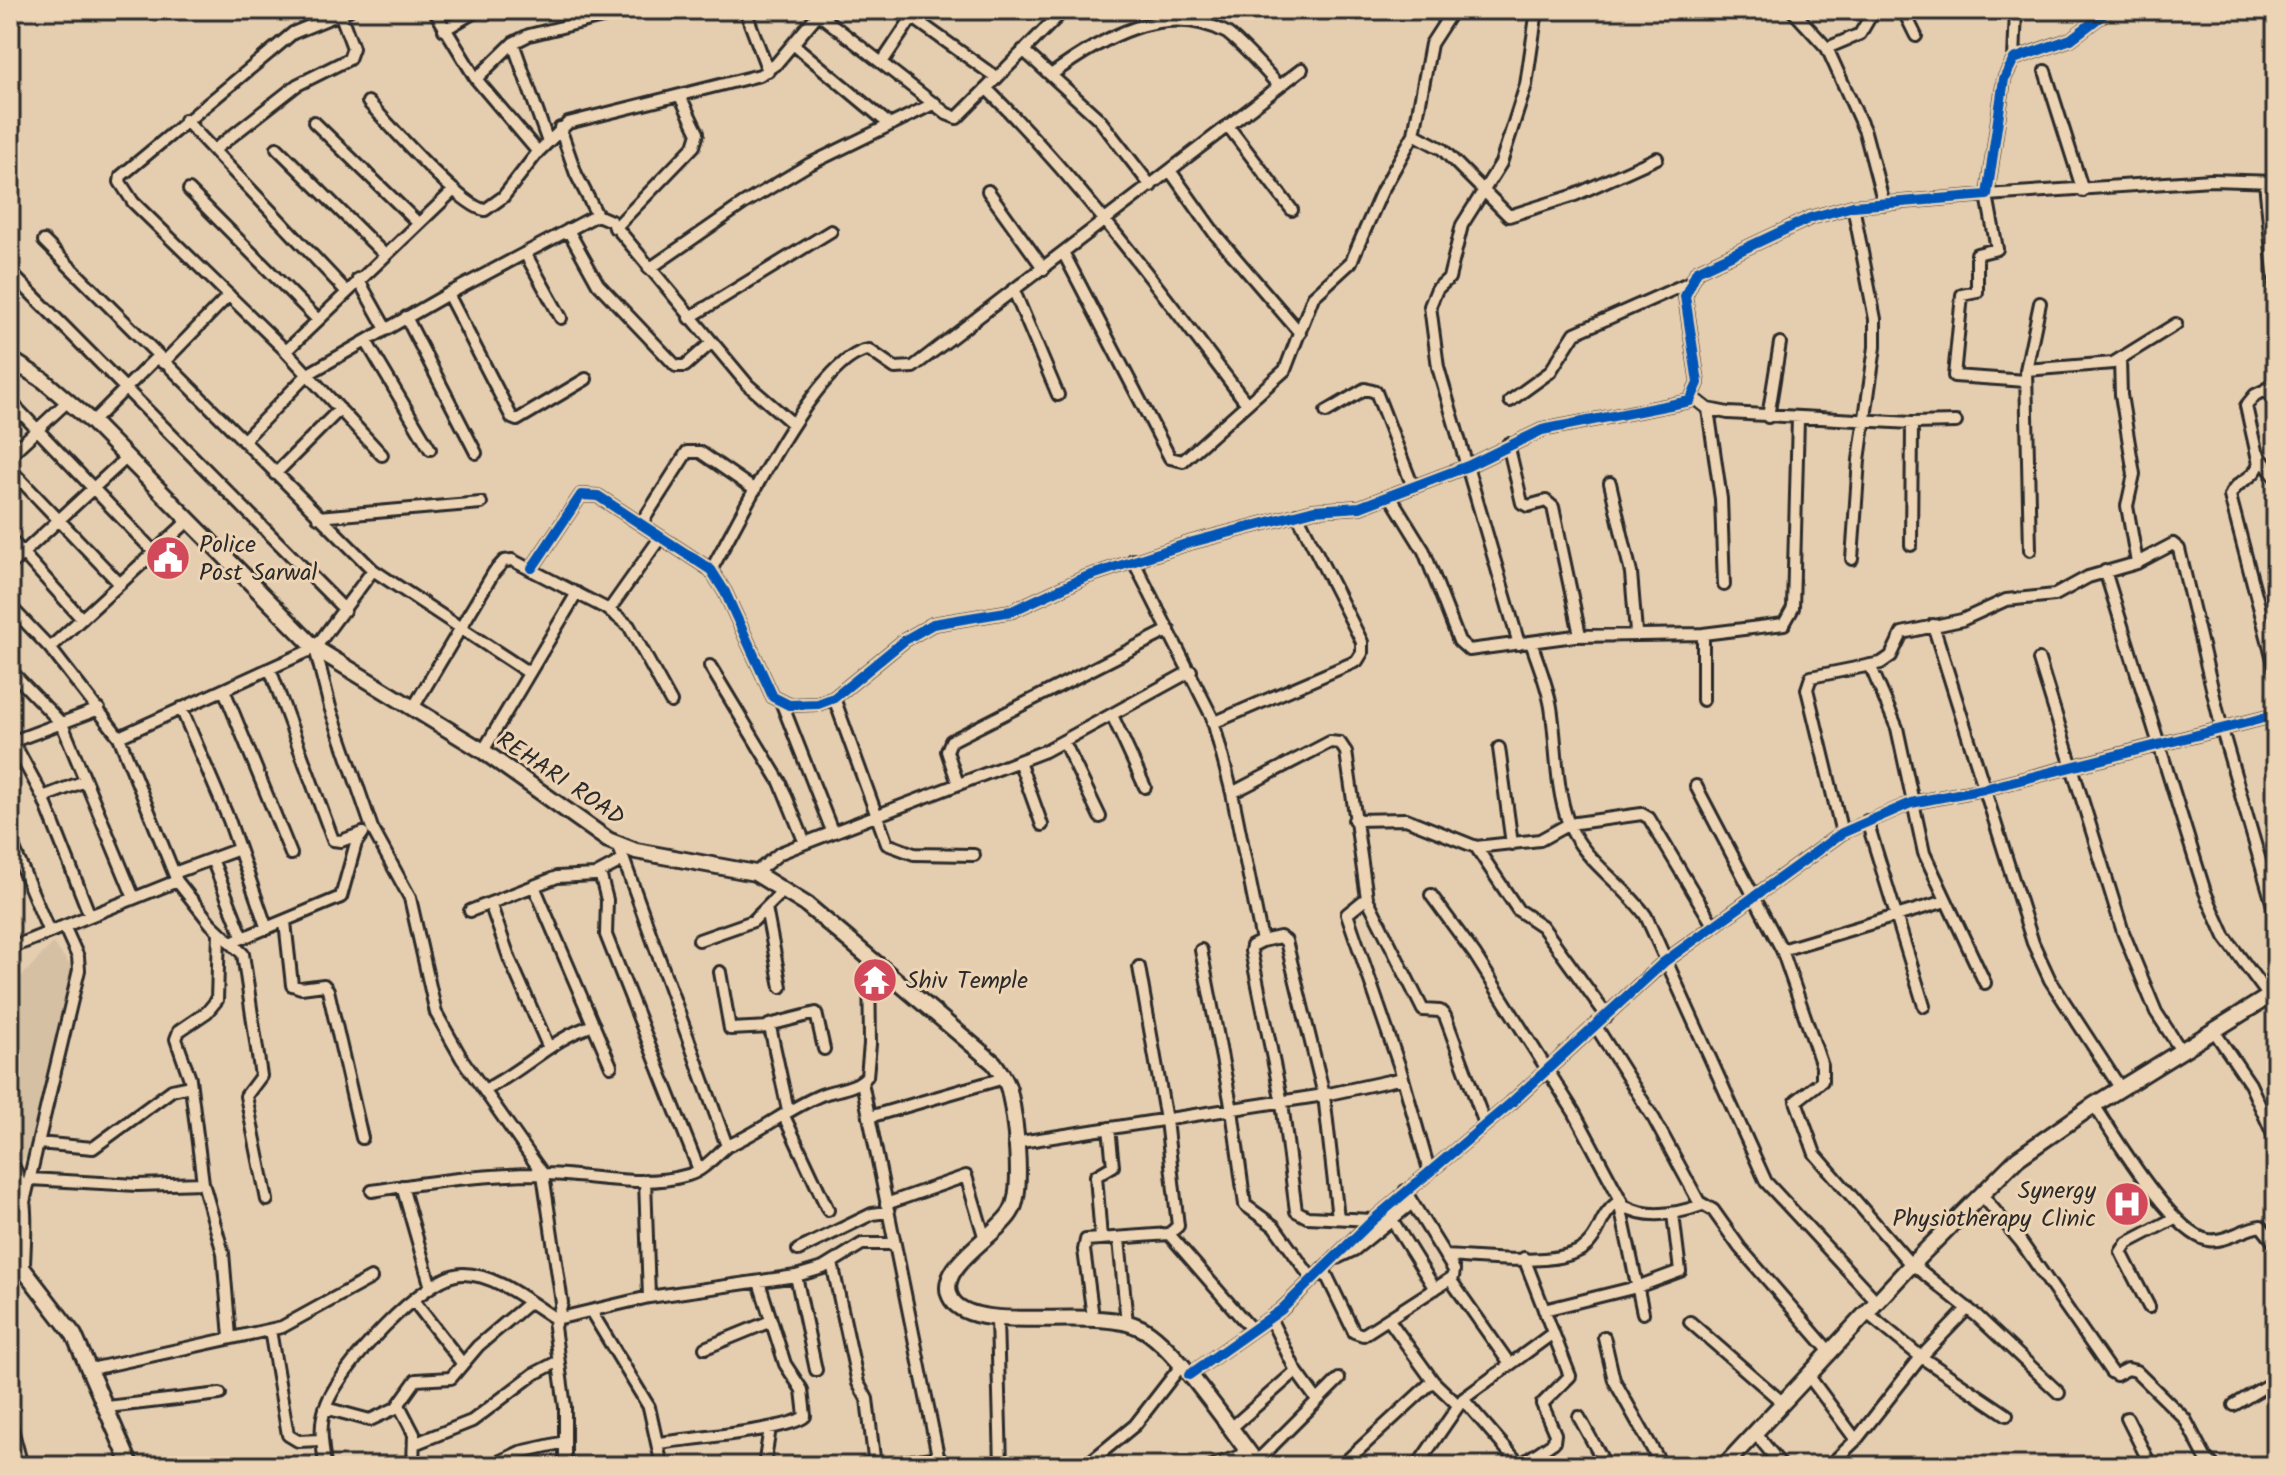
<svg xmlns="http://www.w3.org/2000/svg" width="2286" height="1476" viewBox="0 0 2286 1476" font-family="Kalam,sans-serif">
	<rect width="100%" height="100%" fill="#e5cdaf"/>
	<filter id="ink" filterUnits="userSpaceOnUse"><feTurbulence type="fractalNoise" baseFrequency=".0125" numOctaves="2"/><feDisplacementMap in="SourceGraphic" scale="16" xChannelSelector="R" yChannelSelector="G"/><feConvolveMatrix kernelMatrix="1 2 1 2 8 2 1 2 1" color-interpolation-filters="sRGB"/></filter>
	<g filter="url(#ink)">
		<path fill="#d5c0a4" d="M 53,943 L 73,969 L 31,1153 L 17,1164 L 10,1153 L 10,989 Z"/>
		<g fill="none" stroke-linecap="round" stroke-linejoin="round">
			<g stroke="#2b2b2b" stroke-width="16">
				<path id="street" d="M 349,10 L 293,33 L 121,176 L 120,182 L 133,202 L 286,351 L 382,455
					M 434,10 L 476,79 L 538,152
					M 745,10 L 768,71
					M 1792,10 L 1827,48 L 1865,132 L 1884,204
					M 1903,10 L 1916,36
					M 816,12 L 947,114 L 957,118 L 1064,10
					M 912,17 L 997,78
					M 444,30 L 478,10
					M 513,43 L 548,142
					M 793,44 L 890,125
					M 1827,48 L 1860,34 L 1874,10
					M 1023,50 L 1099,119 L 1151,186
					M 2014,59 L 2016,10
					M 883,61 L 917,10
					M 2045,71 L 2083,191
					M 1051,75 C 1100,39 1166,0 1227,33 C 1246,48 1263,68 1279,86
					M 476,79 L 513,43 L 529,35 L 631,10
					M 987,89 C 1084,186 1164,295 1247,404
					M 368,102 C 389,124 461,207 485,210 L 503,197 L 538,152 L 568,123 L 760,75 L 776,64 L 818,14
					M 185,120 L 346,291
					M 314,122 L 418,223
					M 1228,126 L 1292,210
					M 560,128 L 576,174 L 597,215
					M 1414,134 L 1442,149 L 1509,216 L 1575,195 L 1657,158
					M 277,148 L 384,254
					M 214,150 L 297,85 L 349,59 L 353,48 L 340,13
					M 1171,172 L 1215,234 L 1300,333
					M 2265,182 L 2276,293
					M 189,190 L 317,319
					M 988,191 L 1044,269
					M 615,228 L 694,146 L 698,133 L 680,96
					M 568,230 L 598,284 L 676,366 L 685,366 L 711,343
					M 44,241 L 373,570 L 529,673
					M 525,253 L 561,318
					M 1064,254 L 1170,458 L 1183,461 L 1285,370 L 1313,297 L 1351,262 L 1382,191 L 1414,134 L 1431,44 L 1453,10
					M 649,269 L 743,204 L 808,165 L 935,103
					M 10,272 L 345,610
					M 358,279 L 386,329
					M 1014,291 L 1058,395
					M 448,294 L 512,418 L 517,420 L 586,379
					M 406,317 L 476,453
					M 689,318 L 831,231
					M 366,341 L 430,449
					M 286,351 L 454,190
					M 2120,360 L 2121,395 L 2134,474 L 2127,506 L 2137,563
					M 163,363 L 229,295
					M 2026,370 L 2113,363 L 2176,324
					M 2026,381 L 1954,376 L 1962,295 L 1977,292 L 1977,254 L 1997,249 L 1987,195 L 2211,180 L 2276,182
					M 2276,385 L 2255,395 L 2246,406 L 2259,464 C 2254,480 2236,480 2230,496 L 2276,671
					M 2266,389 L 2276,405
					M 1694,398 L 1708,409 L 1728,413 L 1912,423 L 1956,422
					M 10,401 L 154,552
					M 1510,401 L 1550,372 L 1575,333 L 1688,283
					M 1708,409 L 1721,499 L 1724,585
					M 1326,412 L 1365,389 L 1376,392 L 1413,487
					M 1768,417 L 1780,343
					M 92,422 L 157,357
					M 243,441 L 308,374 L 448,294 L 597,215 L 611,221 L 748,385 L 792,423
					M 1508,444 L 1522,503 L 1528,506 L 1546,501 L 1553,507 L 1580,635
					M 2258,454 L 2276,478
					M 10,455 L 68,401
					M 10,469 L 120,584
					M 275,474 L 340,409
					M 1610,483 L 1631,573 L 1636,632
					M 1390,496 L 1424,551 L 1459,641 L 1469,650 L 1575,636 L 1703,634 L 1784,624 L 1793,608 L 1798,418
					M 318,517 L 481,503
					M 641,524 L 687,452 L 700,452 L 755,490
					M 10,539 L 82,619
					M 1911,545 L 1912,423
					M 2030,550 L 2026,370 L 2040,303
					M 1852,559 L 1859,460 L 1875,347 L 1875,319 L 1853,206
					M 10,565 L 126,458
					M 532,568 L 581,495 L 598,496 L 711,570 L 725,592 L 773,697 L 789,705 L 818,704 L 834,698 L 905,640 L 933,624 L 1012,611 L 1086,577 L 1189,543 L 1314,510 L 1360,507 L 1468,466 L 1542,430 L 1690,401 L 1698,383 L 1685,296 L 1697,271 L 1810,218 L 1853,206 L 1987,195 L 2004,79 L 2014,59 L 2071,39 L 2109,10
					M 711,570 C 737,525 817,355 869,350 L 895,368 L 913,367 L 1302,69
					M 2105,571 L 2205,892 L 2225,937 L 2268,995
					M 10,606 L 50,648 L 119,737 L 177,881 L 211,924 L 243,954 L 261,1076 L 246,1096 L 267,1200
					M 609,610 L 660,538
					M 1933,625 L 2033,943 L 2050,980 L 2121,1089
					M 1703,634 L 1703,700
					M 1531,642 C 1538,663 1547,684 1551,707 C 1557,744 1555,786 1568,822 C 1582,860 1624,884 1646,916 L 1766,1182 L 1878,1303
					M 1519,644 L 1438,367 L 1430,306 L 1437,289 L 1449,278 L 1462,225 L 1501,163 L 1526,85 L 1537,10
					M 50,648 L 187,522
					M 315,648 L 330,707 L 372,828 L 410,898 L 436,1013 L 462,1059 L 543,1174 L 562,1303 L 554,1327 L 565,1407 L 565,1466
					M 2039,660 L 2123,932 L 2156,1012 L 2182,1052
					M 1870,665 L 1897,728 L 1924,853 L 1985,983
					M 710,666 L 780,782 L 805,843
					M 270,669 L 333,840 L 341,841 L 363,833
					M 10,670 L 62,724 L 134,898
					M 224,690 L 291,854
					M 834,698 L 887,844 L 914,854 L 974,855
					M 782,704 L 832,831
					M 181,708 L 229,820 L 267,929
					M 413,708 L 494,572 L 504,561 L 512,560 L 609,610 L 629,626 L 671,702
					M 1112,715 L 1145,787
					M 1213,723 L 1357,661 L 1362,653 L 1362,642 L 1297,514
					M 10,736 L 43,797 L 90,916
					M 119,737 L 315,648 L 373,570
					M 11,742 L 99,709
					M 1064,742 L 1100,817
					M 1499,748 L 1512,844
					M 483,751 L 577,593
					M 1019,761 L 1042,825
					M 958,784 L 947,751 L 951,741 L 1169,630
					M 1696,786 L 1782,950 L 1822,1066 L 1822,1081 L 1796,1101 L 1815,1154 L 1906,1259 L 1977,1316 L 2059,1393
					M 1232,793 L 1330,742 L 1340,743 L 1346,752 L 1367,898 L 1347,914 L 1400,1068 L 1429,1170
					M 43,797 L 85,781
					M 1354,820 L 1406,819 L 1476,847 L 1540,840 L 1569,824 L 1642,814 L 1649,818 L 1713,925
					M 1867,821 L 1924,1006
					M 1842,833 L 1807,689 L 1811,677 L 1881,663 L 1891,656 L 1902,633 L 1962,620 L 2006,600 L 2055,595 L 2088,577 L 2137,563 L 2173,544 L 2179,549 L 2222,730 L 2276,916
					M 10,839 L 49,932
					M 618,844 L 727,1146 C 761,1132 787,1109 821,1095 C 836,1089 856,1089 867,1076 L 870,1044 L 869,959
					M 1476,847 L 1518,910 L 1542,926 L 1607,1016
					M 212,859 L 243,938
					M 174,873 L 239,849
					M 600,873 L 607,900 L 606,935 L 699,1170
					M 755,873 L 780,853 L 805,843 L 1045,751 L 1191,671
					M 534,886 L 611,1066
					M 1431,895 L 1475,955 L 1574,1112 L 1624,1206 C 1648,1220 1677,1214 1702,1205
					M 1367,898 L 1423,1010 L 1440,1011 L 1445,1016 L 1485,1124
					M 490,903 L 510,960 L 549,1048
					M 766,908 L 781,987
					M 470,911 L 557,877 L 595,875 L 623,860
					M 285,922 L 292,985 L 301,988 L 324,985 L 328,990 L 362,1138
					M 219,932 L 217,1000 L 207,1012 L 179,1031 L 176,1039 L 190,1079 L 203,1183 L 223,1253 L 230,1337
					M 699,940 L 753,921 L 784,890
					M 1262,941 L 1252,946 L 1251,951 L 1282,1103 L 1296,1211 L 1307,1217 L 1373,1220
					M 233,942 L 341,897 L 356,843 L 363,833
					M 10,948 L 177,881
					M 1201,950 L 1232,1110 L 1245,1205 L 1274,1226 L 1312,1279
					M 1782,950 L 1946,901
					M 720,972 L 730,1029 L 770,1027 L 788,1110
					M 769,1025 L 816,1013 L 824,1049
					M 1595,1025 L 1654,1119 L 1699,1202 L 1713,1210 L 1740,1248 L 1830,1352
					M 2214,1031 L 2250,1084 L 2276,1141
					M 862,1082 L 940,1466
					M 484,1090 C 525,1070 552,1038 594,1025
					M 2094,1105 C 2114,1135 2173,1234 2208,1240 C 2224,1243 2244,1228 2261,1226 L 2276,1245
					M 784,1116 L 828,1210
					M 869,1117 L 1004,1078
					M 38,1143 L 93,1148 L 172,1090 L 190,1086
					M 1014,1143 L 1324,1095 L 1286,941 L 1280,937 L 1262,941 L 1232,793 L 1212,717 L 1133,560
					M 30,1179 L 137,1185 L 203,1183
					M 645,1180 L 649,1297
					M 402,1186 L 430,1284
					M 372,1191 C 428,1182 485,1174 542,1174 C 589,1174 641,1189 688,1175 C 703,1171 715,1156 727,1146
					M 1981,1194 L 2021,1242 L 2111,1372 L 2116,1375 L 2128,1369 L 2136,1371 L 2185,1419 L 2205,1457 L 2214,1466
					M 24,1202 L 79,970 L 78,957 L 64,926
					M 886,1204 L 966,1176 L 985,1239
					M 1338,1218 L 1324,1095 L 1403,1078
					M 1392,1220 L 1435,1289
					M 1169,1234 L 1252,1330
					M 1101,1238 L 1096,1176 L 1113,1166 L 1109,1128
					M 1119,1239 L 1127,1323
					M 798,1250 L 872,1214 L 888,1212
					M 1445,1256 C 1478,1257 1563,1269 1587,1245 C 1602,1231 1598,1217 1619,1201 L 1643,1313
					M 1337,1258 L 1354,1250 L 1412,1203
					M 832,1263 L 858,1383 L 867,1399 L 875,1466
					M 1323,1268 L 1354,1332 L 1363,1335 L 1453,1277 L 1454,1270 L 1405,1191
					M 796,1276 L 816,1370
					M 1450,1279 L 1509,1363
					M 413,1300 L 462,1363
					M 2149,1307 L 2121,1252 L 2127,1243 L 2175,1218
					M 1544,1310 L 1637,1287 L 1680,1271 L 1673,1214
					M 592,1313 L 649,1407 L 662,1466
					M 1867,1313 L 1921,1357 L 2007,1415
					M 1093,1317 L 1084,1250 L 1086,1240 L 1169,1234 L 1178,1226 L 1166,1120 L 1139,967
					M 1270,1318 L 1296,1371 L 1317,1400
					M 997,1319 L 1001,1466
					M 1389,1320 L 1433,1381 L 1458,1405
					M 1690,1322 L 1782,1402
					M 270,1330 L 288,1435 L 298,1441 L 321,1440
					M 1604,1337 L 1614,1380 L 1662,1466
					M 705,1348 L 771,1321
					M 2276,1353 L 2276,1365
					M 91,1369 L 282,1327 L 371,1278
					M 1189,1375 L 1281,1310 L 1373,1220 L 1511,1103 L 1664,962 L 1842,833 L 1911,803 L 1984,789 L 2276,715
					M 1808,1375 L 1856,1440
					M 1463,1399 L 1521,1466
					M 399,1405 L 414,1434 L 413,1466
					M 2234,1405 L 2276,1380
					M 107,1407 L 220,1394
					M 325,1408 L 370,1420 L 396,1408 L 416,1380 L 451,1378 L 478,1346 L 530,1302
					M 1579,1417 L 1606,1466
					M 2127,1418 L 2151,1466
					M 10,1421 L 22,1466
					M 1230,1429 L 1296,1371
					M 1755,1433 L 1782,1466
					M 659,1443 C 685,1439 792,1430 805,1416 L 802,1390 L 785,1364 L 759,1282
					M 414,1444 L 472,1421 L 534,1374 L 557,1362
					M 1256,1462 L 1339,1379
					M 1520,1465 L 1554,1442 L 1555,1434 L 1542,1404 L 1570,1376 L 1524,1258
					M 325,1466 C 323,1444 318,1428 326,1406 C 338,1370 424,1274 463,1274 C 496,1274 529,1302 556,1319 L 649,1297 L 796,1276 L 823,1268 L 862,1244 L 894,1244
					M 490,1466 L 520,1452 L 565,1442
					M 764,1466 L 770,1428
					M 875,1466 L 939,1457
					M 1085,1466 L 1135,1425 L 1181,1366
					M 1211,1466 L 1249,1453
					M 1341,1466 L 1433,1381
					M 1417,1466 L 1463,1399 L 1553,1333
					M 1829,1466 L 1856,1440 L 1921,1357 L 1968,1308"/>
			</g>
			<g stroke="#2b2b2b" stroke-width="20">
				<path id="secondary" d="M 10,359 L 43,380 L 92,422 L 315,648 L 483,751 L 608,840 L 636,851 L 755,873 L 807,905 L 994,1063 C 1000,1072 1006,1079 1009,1090 C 1015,1116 1024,1187 1012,1210 C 1000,1235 931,1268 952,1300 C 976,1336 1096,1305 1141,1328 C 1174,1344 1233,1433 1259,1466
					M 10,1164 C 28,1195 23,1231 22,1266
					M 10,1252 L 74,1335 L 131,1466
					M 1724,1466 L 1912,1264 L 2018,1158 L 2094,1105 L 2276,992"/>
			</g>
			<use href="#street" stroke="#edd4b4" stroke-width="10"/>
			<use href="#secondary" stroke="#edd4b4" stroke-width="14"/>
			<g stroke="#edd4b4" stroke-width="15">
				<path id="cycleway" d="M 532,568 L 581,495 L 598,496 L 711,570 L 725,592 L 773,697 L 789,705 L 818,704 L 834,698 L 905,640 L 933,624 L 1012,611 L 1086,577 L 1189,543 L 1314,510 L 1360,507 L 1468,466 L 1542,430 L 1690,401 L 1698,383 L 1685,296 L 1697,271 L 1810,218 L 1853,206 L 1987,195 L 2004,79 L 2014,59 L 2071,39 L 2109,10
					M 1189,1375 L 1281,1310 L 1373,1220 L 1511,1103 L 1664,962 L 1842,833 L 1911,803 L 1984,789 L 2276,715"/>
			</g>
			<use href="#cycleway" stroke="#0057b8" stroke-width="10"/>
		</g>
	</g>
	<defs>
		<g id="civic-disc" transform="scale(2.3)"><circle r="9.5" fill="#d1495b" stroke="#edd4b4"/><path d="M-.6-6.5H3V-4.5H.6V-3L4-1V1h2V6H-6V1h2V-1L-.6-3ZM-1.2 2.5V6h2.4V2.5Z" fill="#fff"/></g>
		<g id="temple-disc" transform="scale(2.3)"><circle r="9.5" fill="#d1495b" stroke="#edd4b4"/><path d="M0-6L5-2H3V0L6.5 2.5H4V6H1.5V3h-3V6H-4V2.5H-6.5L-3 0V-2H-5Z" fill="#fff"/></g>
		<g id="hospital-disc" transform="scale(2.3)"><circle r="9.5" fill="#d1495b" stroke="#edd4b4"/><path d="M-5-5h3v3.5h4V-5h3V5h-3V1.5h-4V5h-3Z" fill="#fff"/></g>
	</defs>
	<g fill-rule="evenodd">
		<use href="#civic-disc" x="168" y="558"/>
		<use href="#temple-disc" x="875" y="980"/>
		<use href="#hospital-disc" x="2127" y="1204"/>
	</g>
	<g text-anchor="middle" stroke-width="6" stroke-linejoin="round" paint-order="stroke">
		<g font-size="24" fill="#2b2b2b" stroke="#edd4b4" text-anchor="start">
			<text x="199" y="552">Police<tspan x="199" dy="28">Post Sarwal</tspan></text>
			<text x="906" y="988">Shiv Temple</text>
			<text x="2096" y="1198" text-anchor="end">Synergy<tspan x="2096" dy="28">Physiotherapy Clinic</tspan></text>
		</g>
		<g font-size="24" fill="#2b2b2b" stroke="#edd4b4">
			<text transform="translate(561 778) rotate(34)" y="8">REHARI ROAD</text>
		</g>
	</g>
	<rect width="2286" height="1476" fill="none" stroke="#edd4b4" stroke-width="40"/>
	<rect x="20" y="20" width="2246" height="1436" fill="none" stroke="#2b2b2b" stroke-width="3" filter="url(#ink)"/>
</svg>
